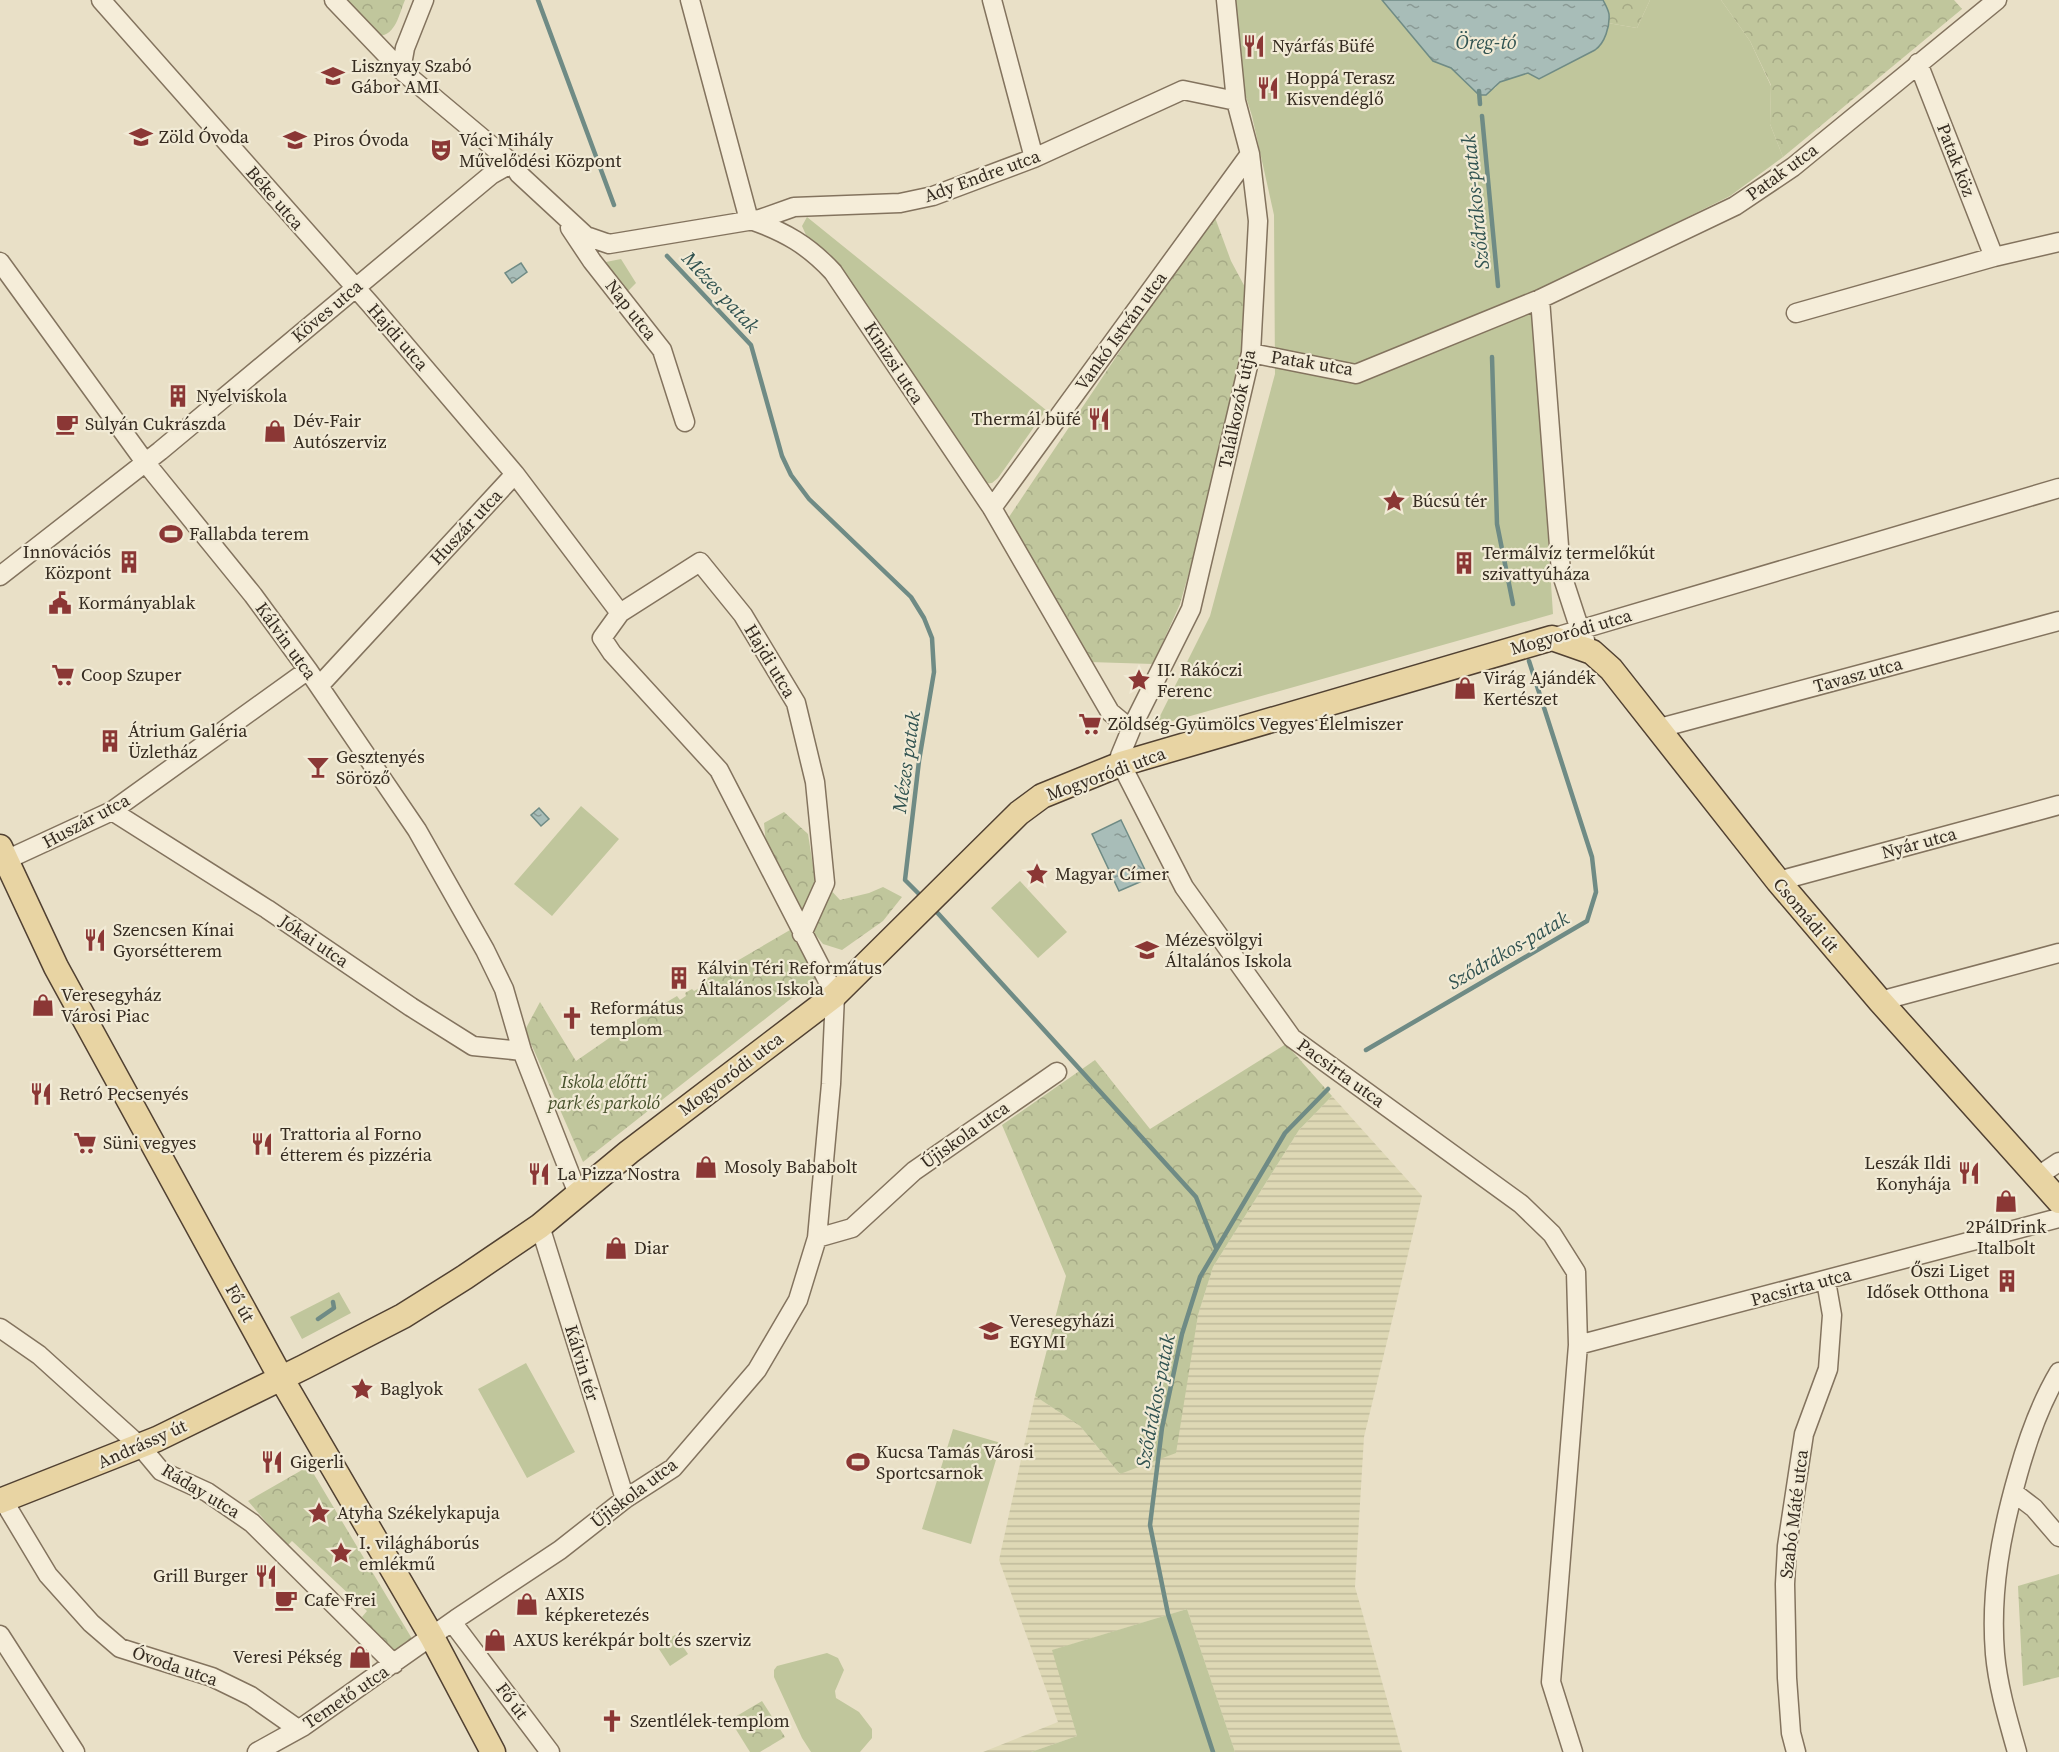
<svg xmlns="http://www.w3.org/2000/svg" width="2059" height="1752" viewBox="0 0 2059 1752" font-family="'Source Serif 4',serif">
	<defs>
		<pattern id="farmland-rules" width="6" height="5" patternUnits="userSpaceOnUse" patternTransform="scale(1.5)"><rect width="6" height="5" fill="#ded8b5"/><path d="M0 2.5h6" fill="none" stroke="#bfba9b"/></pattern>
		<pattern id="forest-crowns" width="20" height="18" patternUnits="userSpaceOnUse" patternTransform="scale(1.5)"><rect width="20" height="18" fill="#c0c69c"/><path d="M2 6a3 3 0 1 1 6 0M12 15a3 3 0 1 1 6 0" fill="none" stroke="#a6aa86"/></pattern>
		<pattern id="water-ripples" width="26" height="14" patternUnits="userSpaceOnUse" patternTransform="scale(1.5)"><rect width="26" height="14" fill="#a8bdb8"/><path d="M2 4q2-2 4 0t4 0M15 11q2-2 4 0t4 0" fill="none" stroke="#8a9a95"/></pattern>
	</defs>
	<rect width="100%" height="100%" fill="#e9e0c7"/>
	<path fill="url(#farmland-rules)" d="M 1332,1096 L 1422,1196 L 1364,1437 L 1355,1587 L 1402,1752 L 1235,1752 L 1187,1609 L 1053,1650 L 1077,1736 L 1031,1752 L 983,1752 L 1058,1722 L 999,1560 L 1035,1396 L 1080,1426 L 1120,1474 L 1189,1365 L 1198,1315 L 1213,1267 L 1299,1130 Z"/>
	<path fill="#c0c69c" d="M 1234,0 L 1382,0 L 1433,61 L 1451,68 L 1479,95 L 1495,88 L 1500,82 L 1528,72 L 1540,79 L 1600,46 L 1607,32 L 1608,23 L 1637,28 L 1650,0 L 1721,0 L 1750,41 L 1771,86 L 1770,124 L 1783,157 L 1730,196 L 1532,294 L 1553,614 L 1155,726 L 1210,616 L 1275,374 L 1274,215 L 1252,116 L 1238,72 Z
		M 807,217 L 1046,410 L 998,478 L 992,483 L 982,484 L 844,274 L 830,254 L 806,235 L 802,226 Z
		M 621,259 L 636,283 L 625,294 L 597,261 L 606,262 Z
		M 581,806 L 619,839 L 552,916 L 514,884 Z
		M 1020,881 L 1067,932 L 1038,958 L 991,908 Z
		M 339,1292 L 351,1313 L 302,1339 L 290,1317 Z
		M 526,1363 L 575,1452 L 527,1478 L 478,1389 Z
		M 953,1429 L 1001,1443 L 971,1544 L 922,1529 Z
		M 1187,1609 L 1235,1752 L 1031,1752 L 1077,1736 L 1052,1650 Z
		M 675,1635 L 688,1654 L 670,1666 L 657,1646 Z
		M 827,1653 L 838,1658 L 844,1670 L 835,1691 L 836,1698 L 859,1712 L 872,1729 L 872,1738 L 860,1752 L 811,1752 L 802,1738 L 774,1677 L 774,1670 L 777,1666 Z"/>
	<path fill="url(#forest-crowns)" d="M 340,0 L 405,0 C 399,14 396,35 379,36 Z
		M 1603,0 L 1650,0 L 1637,28 L 1608,23 L 1609,13 Z
		M 1721,0 L 1954,0 L 1962,9 L 1783,157 L 1770,124 L 1771,85 L 1750,41 Z
		M 1213,212 L 1231,261 L 1246,289 L 1251,353 L 1180,604 L 1153,664 L 1089,662 L 1009,517 Z
		M 784,812 L 808,834 L 814,872 L 840,900 L 869,893 L 883,887 L 902,897 L 883,921 L 842,950 L 823,944 L 791,904 L 767,855 L 764,823 Z
		M 790,930 L 816,979 L 583,1162 L 525,1030 L 540,1002 L 576,1061 L 628,1025 L 677,996 L 680,1000 L 686,996 L 685,993 L 692,989 L 694,991 L 703,986 L 701,982 Z
		M 1286,1044 L 1332,1096 L 1299,1130 L 1213,1267 L 1198,1315 L 1176,1453 L 1120,1474 L 1080,1426 L 1035,1396 L 1066,1276 L 1002,1125 L 1095,1060 L 1150,1129 Z
		M 309,1466 L 414,1642 L 395,1656 L 362,1617 L 367,1611 L 292,1541 L 287,1546 L 248,1501 Z
		M 2059,1574 L 2059,1677 L 2023,1686 L 2018,1586 Z
		M 762,1701 L 785,1737 L 760,1752 L 750,1752 L 730,1720 Z"/>
	<path fill="url(#water-ripples)" stroke="#6f8b85" stroke-width="1.5" d="M 1382,0 L 1603,0 C 1605,4 1608,9 1609,14 C 1610,26 1605,43 1595,50 L 1539,79 L 1528,73 L 1500,82 L 1486,95 L 1479,95 L 1451,68 L 1433,61 Z
		M 521,263 L 527,272 L 512,283 L 505,273 Z
		M 539,808 L 549,819 L 541,826 L 531,815 Z
		M 1121,820 L 1149,878 L 1119,891 L 1092,834 Z"/>
	<g fill="none" stroke-linecap="round" stroke-linejoin="round">
		<path stroke="#6f8b85" stroke-width="4.5" d="M 538,0 L 614,205
			M 1479,91 L 1480,104
			M 1482,116 L 1498,286
			M 667,256 L 751,345 L 782,456 L 791,475 L 809,499 L 911,597 L 924,618 L 932,638 L 934,672 L 919,761 L 905,880 L 924,899
			M 1492,357 L 1497,524 L 1513,604
			M 934,909 L 1196,1197 L 1216,1248
			M 1366,1050 L 1587,921 L 1596,892 L 1592,857 L 1529,661
			M 318,1319 L 334,1308 L 333,1302
			M 1213,1752 L 1168,1614 L 1150,1525 L 1162,1428 L 1182,1334 L 1200,1277 L 1285,1133 L 1328,1089"/>
		<g stroke="#83735e" stroke-width="21">
			<path id="minor" d="M 101,0 L 371,305 L 515,474 L 620,613
				M 334,0 L 401,70 L 512,163 L 519,174 L 586,236 L 609,244 L 760,219 L 794,207 L 900,203 L 933,196 L 1034,158 L 1183,90 L 1236,101
				M 690,0 L 749,220
				M 992,0 L 1034,158
				M 1226,0 L 1236,101 L 1250,154 L 1258,221 L 1251,353 L 1191,609 L 1132,727 L 1120,756 L 1121,764 L 1184,887 L 1292,1038 L 1521,1204 L 1552,1234 L 1576,1272 L 1578,1345 L 1551,1682 L 1573,1752
				M 1918,63 L 1994,257
				M 401,70 L 405,48 L 424,0
				M 751,220 C 785,232 808,245 833,272 L 992,508 L 1110,712 L 1122,722 L 1132,727
				M 570,228 L 592,261 L 662,350 L 685,422
				M 0,262 L 145,462 L 253,595 L 308,670 L 417,830 L 485,950 L 504,989 L 522,1051 L 578,1194
				M 1540,299 L 1561,572 L 1580,630 L 1585,640
				M 1796,313 L 1994,257 L 2059,242
				M 1251,353 L 1356,374 L 1540,299 L 1735,206 L 1793,167 L 1997,0
				M 992,508 L 1250,154
				M 0,576 L 160,451 L 491,175 L 512,163
				M 1552,638 L 2059,488
				M 319,686 L 515,474
				M 1656,729 L 2059,621
				M 112,811 L 267,909 L 411,1007 L 473,1046 L 522,1051
				M 6,860 L 112,811 L 308,670
				M 1778,881 L 2059,805
				M 1880,1001 L 2059,953
				M 2038,1176 L 2059,1162
				M 540,1226 L 625,1499
				M 817,1238 L 852,1228 L 914,1171 L 1057,1072
				M 0,1328 L 39,1355 L 141,1447 L 161,1471 L 207,1492 L 252,1523 L 394,1664
				M 1578,1345 L 2059,1218
				M 2013,1492 L 2034,1508 L 2059,1537
				M 3,1500 L 48,1575 L 91,1623 L 120,1648 L 212,1677 L 251,1696 L 298,1729
				M 452,1622 L 550,1752
				M 0,1635 L 75,1752
				M 257,1752 L 304,1726 L 456,1619 L 560,1550 L 625,1499 L 673,1468 L 757,1370 L 798,1300 L 817,1238 L 831,1084 L 835,995 L 719,770 L 612,653 L 602,638 L 620,613 L 700,562 L 743,615 L 796,703 L 815,782 L 825,883 L 802,934
				M 1796,1752 L 1791,1733 L 1787,1678 L 1785,1584 L 1787,1546 L 1804,1434 L 1828,1369 L 1832,1315 L 1826,1281
				M 2017,1752 C 2008,1720 1998,1687 1995,1654 C 1990,1592 2001,1533 2018,1474 C 2028,1438 2040,1404 2059,1372"/>
		</g>
		<g stroke="#514132" stroke-width="27">
			<path id="major" d="M 0,847 L 56,967 L 281,1378 L 432,1637 L 493,1752
				M 0,1501 L 157,1439 L 304,1367 L 403,1316 L 465,1277 L 540,1226 L 629,1152 L 835,995 L 1019,813 L 1042,796 L 1121,764 L 1552,638 L 1592,652 L 1611,669 L 1778,881 L 1880,1001 L 2059,1201"/>
		</g>
		<use href="#minor" stroke="#f5edd9" stroke-width="18"/>
		<use href="#major" stroke="#e8d4a3" stroke-width="24"/>
	</g>
	<defs>
		<g id="restaurant-bare" transform="scale(1.8)"><path d="M-5-6h1v4h1v-4h1v4h1v-4h1v5L-1.5 .5V6h-2V.5L-5-1ZM5-6V6H3V1.5H1.5Q1.5-4 5-6Z" fill="#8b3735" stroke="#f1ead5" stroke-width="2.5" paint-order="stroke"/></g>
		<g id="school-bare" transform="scale(1.8)"><path d="M0-5L7-2L0 1L-7-2ZM-4 1L0 2.5L4 1V4Q0 6-4 4Z" fill="#8b3735" stroke="#f1ead5" stroke-width="2.5" paint-order="stroke"/></g>
		<g id="theatre-bare" transform="scale(1.8)"><path d="M-5-5.5Q0-4 5-5.5V0Q5 5 0 6Q-5 5-5 0ZM-3.3-2.5H-1v1.5H-3.3ZM1-2.5H3.3v1.5H1ZM-2.8 1Q0 5.5 2.8 1Z" fill="#8b3735" stroke="#f1ead5" stroke-width="2.5" paint-order="stroke"/></g>
		<g id="building-bare" transform="scale(1.8)"><path d="M-4-6H4V6H1V3H-1V6H-4ZM-2.5-4.3h1.7v1.8h-1.7ZM.8-4.3h1.7v1.8H.8ZM-2.5-1h1.7V.8h-1.7ZM.8-1h1.7V.8H.8Z" fill="#8b3735" stroke="#f1ead5" stroke-width="2.5" paint-order="stroke"/></g>
		<g id="cafe-bare" transform="scale(1.8)"><path d="M-5.5-4.5H6V0H3Q3 3.5 0 3.5H-2.5Q-5.5 3.5-5.5 0ZM3-3.2v2h1.7v-2ZM-6 4.5H4V6H-6Z" fill="#8b3735" stroke="#f1ead5" stroke-width="2.5" paint-order="stroke"/></g>
		<g id="shop-bare" transform="scale(1.8)"><path d="M-5-2.5h2.3a2.7 3.5 0 0 1 5.4 0H5L5.5 6h-11ZM-1.5-2.5h3a1.5 2.3 0 0 0-3 0Z" fill="#8b3735" stroke="#f1ead5" stroke-width="2.5" paint-order="stroke"/></g>
		<g id="sight-bare" transform="scale(1.8)"><path d="M0-6L1.8-2.2L6-1.7L2.9 1.2L3.7 5.4L0 3.3L-3.7 5.4L-2.9 1.2L-6-1.7L-1.8-2.2Z" fill="#8b3735" stroke="#f1ead5" stroke-width="2.5" paint-order="stroke"/></g>
		<g id="stadium-bare" transform="scale(1.8)"><path d="M0-5a6.5 5 0 1 0 0 10a6.5 5 0 1 0 0-10ZM-3.5-1.8h7v3.6h-7Z" fill="#8b3735" stroke="#f1ead5" stroke-width="2.5" paint-order="stroke"/></g>
		<g id="civic-bare" transform="scale(1.8)"><path d="M-.6-6.5H3V-4.5H.6V-3L4-1V1h2V6H-6V1h2V-1L-.6-3ZM-1.2 2.5V6h2.4V2.5Z" fill="#8b3735" stroke="#f1ead5" stroke-width="2.5" paint-order="stroke"/></g>
		<g id="supermarket-bare" transform="scale(1.8)"><path d="M-6-5.5h2.5l.6 2H6L4.5 2H-2.5L-4.4-4H-6ZM-1.5 3.2a1.3 1.3 0 1 0 .1 0ZM3 3.2a1.3 1.3 0 1 0 .1 0Z" fill="#8b3735" stroke="#f1ead5" stroke-width="2.5" paint-order="stroke"/></g>
		<g id="bar-bare" transform="scale(1.8)"><path d="M-6-5H6L.8 .8V4.5H3.5V6h-7V4.5H-.8V.8Z" fill="#8b3735" stroke="#f1ead5" stroke-width="2.5" paint-order="stroke"/></g>
		<g id="church-bare" transform="scale(1.8)"><path d="M-1.2-6h2.4v3.5h3.3v2.4h-3.3V6h-2.4V-.1h-3.3v-2.4h3.3Z" fill="#8b3735" stroke="#f1ead5" stroke-width="2.5" paint-order="stroke"/></g>
	</defs>
	<g fill-rule="evenodd">
		<use href="#restaurant-bare" x="1254" y="46"/>
		<use href="#school-bare" x="333" y="76"/>
		<use href="#restaurant-bare" x="1268" y="88"/>
		<use href="#school-bare" x="141" y="137"/>
		<use href="#school-bare" x="295" y="140"/>
		<use href="#theatre-bare" x="441" y="150"/>
		<use href="#building-bare" x="178" y="396"/>
		<use href="#restaurant-bare" x="1099" y="419"/>
		<use href="#cafe-bare" x="67" y="424"/>
		<use href="#shop-bare" x="275" y="431"/>
		<use href="#sight-bare" x="1394" y="501"/>
		<use href="#stadium-bare" x="171" y="534"/>
		<use href="#building-bare" x="129" y="562"/>
		<use href="#building-bare" x="1464" y="563"/>
		<use href="#civic-bare" x="60" y="603"/>
		<use href="#supermarket-bare" x="63" y="675"/>
		<use href="#sight-bare" x="1139" y="680"/>
		<use href="#shop-bare" x="1465" y="688"/>
		<use href="#supermarket-bare" x="1090" y="724"/>
		<use href="#building-bare" x="110" y="741"/>
		<use href="#bar-bare" x="318" y="767"/>
		<use href="#sight-bare" x="1037" y="874"/>
		<use href="#restaurant-bare" x="95" y="940"/>
		<use href="#school-bare" x="1147" y="950"/>
		<use href="#building-bare" x="679" y="978"/>
		<use href="#shop-bare" x="43" y="1005"/>
		<use href="#church-bare" x="572" y="1018"/>
		<use href="#restaurant-bare" x="41" y="1094"/>
		<use href="#supermarket-bare" x="85" y="1143"/>
		<use href="#restaurant-bare" x="262" y="1144"/>
		<use href="#shop-bare" x="706" y="1167"/>
		<use href="#restaurant-bare" x="1969" y="1173"/>
		<use href="#restaurant-bare" x="539" y="1174"/>
		<use href="#shop-bare" x="2006" y="1201"/>
		<use href="#shop-bare" x="616" y="1248"/>
		<use href="#building-bare" x="2007" y="1281"/>
		<use href="#school-bare" x="991" y="1331"/>
		<use href="#sight-bare" x="362" y="1389"/>
		<use href="#restaurant-bare" x="272" y="1462"/>
		<use href="#stadium-bare" x="858" y="1462"/>
		<use href="#sight-bare" x="319" y="1513"/>
		<use href="#sight-bare" x="341" y="1553"/>
		<use href="#restaurant-bare" x="266" y="1576"/>
		<use href="#cafe-bare" x="286" y="1600"/>
		<use href="#shop-bare" x="527" y="1604"/>
		<use href="#shop-bare" x="495" y="1640"/>
		<use href="#shop-bare" x="360" y="1657"/>
		<use href="#church-bare" x="612" y="1721"/>
	</g>
	<g text-anchor="middle" stroke-width="4.5" stroke-linejoin="round" paint-order="stroke">
		<g font-size="18" fill="#352b20" stroke="#f1ead5" text-anchor="start">
			<text x="1272" y="52">Nyárfás Büfé</text>
			<text x="351" y="72">Lisznyay Szabó<tspan x="351" dy="21">Gábor AMI</tspan></text>
			<text x="1286" y="84">Hoppá Terasz<tspan x="1286" dy="21">Kisvendéglő</tspan></text>
			<text x="159" y="143">Zöld Óvoda</text>
			<text x="313" y="146">Piros Óvoda</text>
			<text x="459" y="146">Váci Mihály<tspan x="459" dy="21">Művelődési Központ</tspan></text>
			<text x="196" y="402">Nyelviskola</text>
			<text x="1081" y="425" text-anchor="end">Thermál büfé</text>
			<text x="293" y="427">Dév-Fair<tspan x="293" dy="21">Autószerviz</tspan></text>
			<text x="85" y="430">Sulyán Cukrászda</text>
			<text x="1412" y="507">Búcsú tér</text>
			<text x="189" y="540">Fallabda terem</text>
			<text x="111" y="558" text-anchor="end">Innovációs<tspan x="111" dy="21">Központ</tspan></text>
			<text x="1482" y="559">Termálvíz termelőkút<tspan x="1482" dy="21">szivattyúháza</tspan></text>
			<text x="78" y="609">Kormányablak</text>
			<text x="1157" y="676">II. Rákóczi<tspan x="1157" dy="21">Ferenc</tspan></text>
			<text x="81" y="681">Coop Szuper</text>
			<text x="1483" y="684">Virág Ajándék<tspan x="1483" dy="21">Kertészet</tspan></text>
			<text x="1108" y="730">Zöldség-Gyümölcs Vegyes Élelmiszer</text>
			<text x="128" y="737">Átrium Galéria<tspan x="128" dy="21">Üzletház</tspan></text>
			<text x="336" y="763">Gesztenyés<tspan x="336" dy="21">Söröző</tspan></text>
			<text x="1055" y="880">Magyar Címer</text>
			<text x="113" y="936">Szencsen Kínai<tspan x="113" dy="21">Gyorsétterem</tspan></text>
			<text x="1165" y="946">Mézesvölgyi<tspan x="1165" dy="21">Általános Iskola</tspan></text>
			<text x="697" y="974">Kálvin Téri Református<tspan x="697" dy="21">Általános Iskola</tspan></text>
			<text x="61" y="1001">Veresegyház<tspan x="61" dy="21">Városi Piac</tspan></text>
			<text x="590" y="1014">Református<tspan x="590" dy="21">templom</tspan></text>
			<text x="59" y="1100">Retró Pecsenyés</text>
			<text x="280" y="1140">Trattoria al Forno<tspan x="280" dy="21">étterem és pizzéria</tspan></text>
			<text x="103" y="1149">Süni vegyes</text>
			<text x="1951" y="1169" text-anchor="end">Leszák Ildi<tspan x="1951" dy="21">Konyhája</tspan></text>
			<text x="724" y="1173">Mosoly Bababolt</text>
			<text x="557" y="1180">La Pizza Nostra</text>
			<text x="2006" y="1233" text-anchor="middle">2PálDrink<tspan x="2006" dy="21">Italbolt</tspan></text>
			<text x="634" y="1254">Diar</text>
			<text x="1989" y="1277" text-anchor="end">Őszi Liget<tspan x="1989" dy="21">Idősek Otthona</tspan></text>
			<text x="1009" y="1327">Veresegyházi<tspan x="1009" dy="21">EGYMI</tspan></text>
			<text x="380" y="1395">Baglyok</text>
			<text x="876" y="1458">Kucsa Tamás Városi<tspan x="876" dy="21">Sportcsarnok</tspan></text>
			<text x="290" y="1468">Gigerli</text>
			<text x="337" y="1519">Atyha Székelykapuja</text>
			<text x="359" y="1549">I. világháborús<tspan x="359" dy="21">emlékmű</tspan></text>
			<text x="248" y="1582" text-anchor="end">Grill Burger</text>
			<text x="545" y="1600">AXIS<tspan x="545" dy="21">képkeretezés</tspan></text>
			<text x="304" y="1606">Cafe Frei</text>
			<text x="513" y="1646">AXUS kerékpár bolt és szerviz</text>
			<text x="342" y="1663" text-anchor="end">Veresi Pékség</text>
			<text x="630" y="1727">Szentlélek-templom</text>
		</g>
		<g font-size="18" fill="#352b20" stroke="#f1ead5">
			<text transform="translate(1956 160) rotate(69)" y="6">Patak köz</text>
			<text transform="translate(1782 172) rotate(-36)" y="6">Patak utca</text>
			<text transform="translate(982 176) rotate(-20)" y="6">Ady Endre utca</text>
			<text transform="translate(275 198) rotate(49)" y="6">Béke utca</text>
			<text transform="translate(631 310) rotate(52)" y="6">Nap utca</text>
			<text transform="translate(327 311) rotate(-40)" y="6">Köves utca</text>
			<text transform="translate(1121 331) rotate(-54)" y="6">Vankó István utca</text>
			<text transform="translate(398 337) rotate(49)" y="6">Hajdi utca</text>
			<text transform="translate(894 363) rotate(57)" y="6">Kinizsi utca</text>
			<text transform="translate(1312 363) rotate(9)" y="6">Patak utca</text>
			<text transform="translate(1237 409) rotate(-78)" y="6">Találkozók útja</text>
			<text transform="translate(466 527) rotate(-47)" y="6">Huszár utca</text>
			<text transform="translate(1571 632) rotate(-16)" y="6">Mogyoródi utca</text>
			<text transform="translate(286 641) rotate(54)" y="6">Kálvin utca</text>
			<text transform="translate(770 661) rotate(59)" y="6">Hajdi utca</text>
			<text transform="translate(1858 675) rotate(-15)" y="6">Tavasz utca</text>
			<text transform="translate(1106 774) rotate(-20)" y="6">Mogyoródi utca</text>
			<text transform="translate(86 821) rotate(-28)" y="6">Huszár utca</text>
			<text transform="translate(1919 843) rotate(-15)" y="6">Nyár utca</text>
			<text transform="translate(1806 915) rotate(50)" y="6">Csomádi út</text>
			<text transform="translate(314 941) rotate(34)" y="6">Jókai utca</text>
			<text transform="translate(1341 1073) rotate(36)" y="6">Pacsirta utca</text>
			<text transform="translate(731 1074) rotate(-37)" y="6">Mogyoródi utca</text>
			<text transform="translate(965 1135) rotate(-35)" y="6">Újiskola utca</text>
			<text transform="translate(1801 1287) rotate(-15)" y="6">Pacsirta utca</text>
			<text transform="translate(240 1303) rotate(61)" y="6">Fő út</text>
			<text transform="translate(582 1363) rotate(73)" y="6">Kálvin tér</text>
			<text transform="translate(142 1444) rotate(-24)" y="6">Andrássy út</text>
			<text transform="translate(201 1491) rotate(31)" y="6">Ráday utca</text>
			<text transform="translate(634 1493) rotate(-37)" y="6">Újiskola utca</text>
			<text transform="translate(1794 1514) rotate(-83)" y="6">Szabó Máté utca</text>
			<text transform="translate(175 1666) rotate(19)" y="6">Óvoda utca</text>
			<text transform="translate(346 1697) rotate(-34)" y="6">Temető utca</text>
			<text transform="translate(512 1701) rotate(53)" y="6">Fő út</text>
		</g>
		<g font-size="18" font-style="italic" fill="#444f29" stroke="#f1ead5">
			<text x="604" y="1088">Iskola előtti<tspan x="604" dy="21">park és parkoló</tspan></text>
		</g>
		<g font-size="20" font-style="italic" fill="#315351" stroke="#f1ead5">
			<text x="1486" y="49">Öreg-tó</text>
			<text transform="translate(1475 202) rotate(-96)" y="7">Sződrákos-patak</text>
			<text transform="translate(721 292) rotate(47)" y="7">Mézes patak</text>
			<text transform="translate(906 762) rotate(-82)" y="7">Mézes patak</text>
			<text transform="translate(1508 950) rotate(-30)" y="7">Sződrákos-patak</text>
			<text transform="translate(1155 1401) rotate(-79)" y="7">Sződrákos-patak</text>
		</g>
	</g>
</svg>
